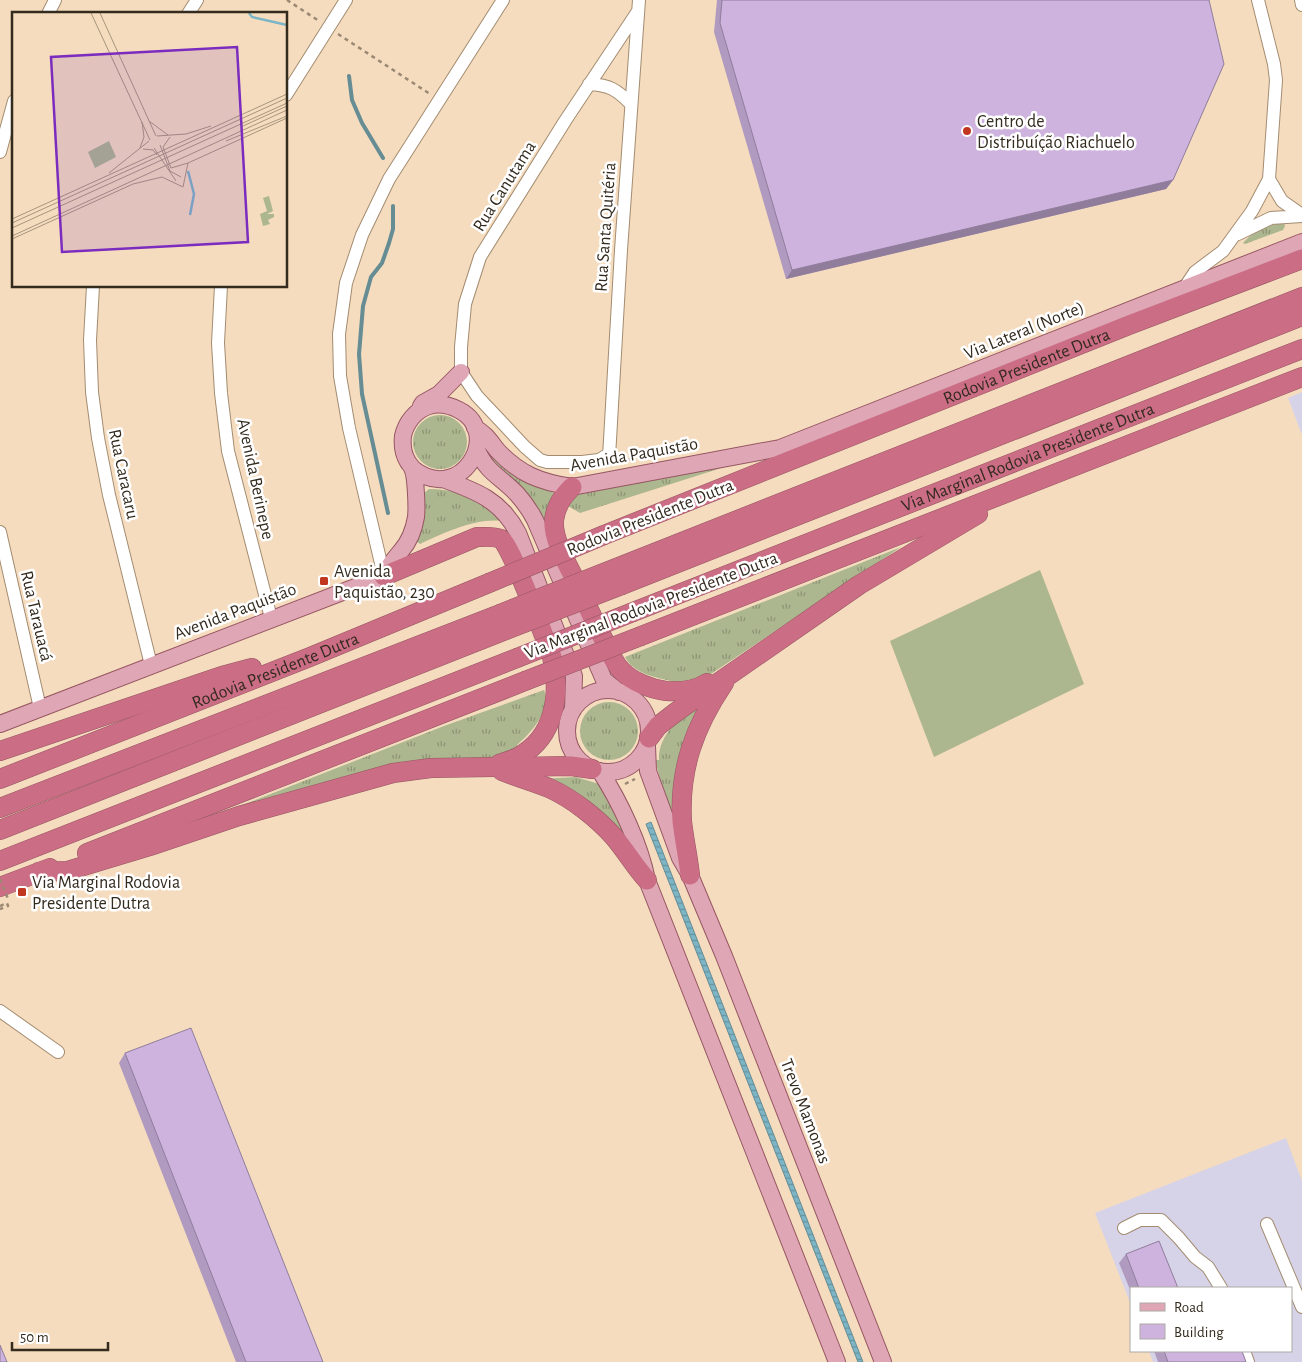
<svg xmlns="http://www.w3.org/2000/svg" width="1302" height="1362" viewBox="0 0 1302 1362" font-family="'Alegreya Sans',sans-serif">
	<defs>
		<pattern id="grass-tufts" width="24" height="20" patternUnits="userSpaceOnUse" patternTransform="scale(1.25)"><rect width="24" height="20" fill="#acb68f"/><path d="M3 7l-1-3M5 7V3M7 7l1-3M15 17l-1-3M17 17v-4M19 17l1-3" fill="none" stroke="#8d9474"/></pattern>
		<pattern id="water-rules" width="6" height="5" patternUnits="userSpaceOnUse" patternTransform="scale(1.25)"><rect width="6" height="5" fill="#7bb5c6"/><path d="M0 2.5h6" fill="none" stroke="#6693a0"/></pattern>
	</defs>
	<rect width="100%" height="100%" fill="#f5dcbe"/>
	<path fill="#d6d3e9" d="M 1302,392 L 1302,435 L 1288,398 Z
		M 1286,1138 L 1302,1181 L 1302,1362 L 1153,1362 L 1149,1351 L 1291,1351 L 1291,1288 L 1131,1288 L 1131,1305 L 1095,1213 Z"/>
	<path fill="url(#grass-tufts)" d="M 1284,223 L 1285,226 L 1283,230 L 1245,244 L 1243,243 C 1254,230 1267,225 1284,223 Z
		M413 442a27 27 0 1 1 54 0a27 27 0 1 1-54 0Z
		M 491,454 L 532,485 L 554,493 L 546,523 L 534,502 L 494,463 Z
		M 737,463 L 580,513 L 566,505 L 575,495 L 588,491 Z
		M 429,489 C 447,489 465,493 480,502 C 488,507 495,515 502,521 C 475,518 444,533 420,544 L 416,541 L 424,493 Z
		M 901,547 L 708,676 L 696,682 L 671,683 L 672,681 C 656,678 633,673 625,657 Z
		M 544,690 C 552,710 531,733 517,745 L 520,749 L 501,757 L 222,813 L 444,726 Z
		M580 731a29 29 0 1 1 58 0a29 29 0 1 1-58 0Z
		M 699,707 L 673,817 L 661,782 L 655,760 L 659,760 C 658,735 679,718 699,707 Z
		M 576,777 L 599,784 L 623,831 L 623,834 L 540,779 Z"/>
	<path fill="#acb68f" d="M 1040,570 L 1084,684 L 934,757 L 890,641 Z"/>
	<path fill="url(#water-rules)" stroke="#668c94" d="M 651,822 L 863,1362 L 858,1362 L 646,824 Z"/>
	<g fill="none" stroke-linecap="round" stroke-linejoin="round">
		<path stroke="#668c94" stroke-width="4" d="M 349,76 L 352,100 L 362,123 L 383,158
			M 388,513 L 362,394 L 359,354 L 363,306 L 371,277 L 382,263 L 389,243 L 393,229 L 393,206"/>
		<g stroke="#a38c71" stroke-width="14">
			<path id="minor" d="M 1301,0 L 1302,5
				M 48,14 L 55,0
				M 188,14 L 197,0
				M 589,84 C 610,85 617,90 631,104
				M 286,95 L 346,0
				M 0,152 L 14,101
				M 1269,179 L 1282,201 L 1302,215
				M 1238,234 L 1271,218 L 1302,216
				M 93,286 L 90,340 L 92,392 L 98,438 L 109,495 L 151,665
				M 221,286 L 218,343 L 221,393 L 228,451 L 271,618
				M 1185,287 L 1195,272 L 1223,251 L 1252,211 L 1269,179 L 1276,80 L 1274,64 L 1258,0
				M 609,454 L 599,460 L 582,462 L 547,462 L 540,460 L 525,447 L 477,396 L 461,372 L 461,347 L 465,304 L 480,257 L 565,121 L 638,11
				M 609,457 L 621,250 L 639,0
				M 0,532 L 40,708
				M 384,576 L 349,428 L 340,376 L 339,334 L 346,283 L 362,235 L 389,179 L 503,0
				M 0,1011 L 58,1052
				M 1267,1224 L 1302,1307
				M 1124,1228 L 1140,1220 L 1161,1220 L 1179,1238 L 1195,1257 L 1208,1267 L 1221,1288
				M 1244,1351 L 1248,1362"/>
		</g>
		<g stroke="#965661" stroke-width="18">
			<path id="major" d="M 421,406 L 423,403 L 439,394 L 461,372
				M 475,428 C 485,433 490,441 497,450 C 519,474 540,482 572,487 L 780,448 L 1302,242
				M 477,450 C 488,474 500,476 517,494 C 524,502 530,510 535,520 L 604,680 L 619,692
				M 443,479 C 476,491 501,500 518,533 L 574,676 L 573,710
				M567 731a41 41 0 1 1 82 0a41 41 0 1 1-82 0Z
				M 0,724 L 384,576 C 388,565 394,560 401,551 C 409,542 414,529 416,517 C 417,508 416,475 412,468 C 411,465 409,464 408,462 C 403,454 402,445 403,436 C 406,422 416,410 429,406 C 439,403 449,405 459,410 C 504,433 460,507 412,468
				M 647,746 L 648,771 L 680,858 L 690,875 L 724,956 L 883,1362
				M 600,771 C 620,802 640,844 647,880 L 837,1362"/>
		</g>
		<g stroke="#965661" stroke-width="20">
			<g id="highway">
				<path d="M 572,487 C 562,497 556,506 554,520 C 552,541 571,570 579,588 C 588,607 596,626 606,644 C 610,653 614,663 621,670 C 632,682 651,689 666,691 C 680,692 695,691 707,683"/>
				<path id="s1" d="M 604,535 L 1129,325 L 1302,259"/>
				<path d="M 616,568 L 1302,297"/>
				<path d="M 384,576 L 477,537 C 484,537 494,536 501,539 C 510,543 546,641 552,657 C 561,695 555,737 518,757 C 512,760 505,762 499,764"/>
				<path d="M 622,585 L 1302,316"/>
				<path id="s2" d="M 633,612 L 1302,349"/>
				<path d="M 641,636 L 1302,377"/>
				<path d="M 649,738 L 658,726 L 676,712 L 859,585 L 978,514"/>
				<path d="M 0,751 L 222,676 L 252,668"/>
				<path d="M 502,771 C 517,777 534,782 549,788 C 573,799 597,818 614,837 C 626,851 635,867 647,880"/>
				<path id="s3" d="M 0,779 L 310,657 L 489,583"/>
				<path d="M 0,808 L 500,614"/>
				<path d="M 0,830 L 506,630"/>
				<path d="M 87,853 L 525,681"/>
				<path d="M 0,861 L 517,658"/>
				<path d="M 39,872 L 67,871 L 150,846 L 239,816 L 393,773 L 431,768 L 571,766 L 592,769"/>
				<path d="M 690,875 C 688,857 684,839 682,821 C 679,768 695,726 724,683"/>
				<path d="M 0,887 L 50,868"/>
			</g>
		</g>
		<path stroke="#9b8974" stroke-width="2.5" stroke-dasharray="4 4" stroke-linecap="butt" d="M 287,0 L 319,21
			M 338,34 L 430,94
			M 621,456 L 634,461
			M 625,784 L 635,779
			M 0,906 L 7,903 L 8,906 L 0,909"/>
		<use href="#minor" stroke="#fff" stroke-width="12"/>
		<use href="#major" stroke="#dfa7b6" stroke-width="16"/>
		<use href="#highway" stroke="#ca6d85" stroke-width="19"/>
		<g stroke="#965661" stroke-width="20" stroke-linecap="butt">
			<path id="highway-bridge" d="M 489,583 L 604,535
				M 500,614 L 616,568
				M 506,630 L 622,585
				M 517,658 L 633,612
				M 525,681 L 641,636"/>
		</g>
		<path stroke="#9b8974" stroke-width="2.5" stroke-dasharray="4 4" stroke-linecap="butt" d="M 0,879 L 8,899"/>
		<use href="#highway-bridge" stroke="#ca6d85" stroke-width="19"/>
	</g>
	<path fill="#b09abf" d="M 717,0 L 1209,0 L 1173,180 L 1166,189 L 786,279 L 714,32 Z
		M 125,1053 L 323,1362 L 236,1362 L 119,1063 Z
		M 1126,1254 L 1178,1288 L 1131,1288 L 1131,1292 L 1119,1263 Z
		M 1154,1351 L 1242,1351 L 1246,1362 L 1158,1362 Z"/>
	<path fill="#907d9b" d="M 1173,180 L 1166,189 L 786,279 L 792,270 Z"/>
	<path fill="#cdb3de" stroke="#907d9b" d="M 722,0 L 1209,0 L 1224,64 L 1173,180 L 792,270 L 720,23 Z
		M 191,1028 L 323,1362 L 246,1362 L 125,1053 Z
		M 1159,1241 L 1178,1288 L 1139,1288 L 1126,1254 Z
		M 0,1345 L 7,1362 L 0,1362 Z
		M 1164,1351 L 1242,1351 L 1246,1362 L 1168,1362 Z"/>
	<g fill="#c1361f" stroke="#fff" stroke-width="2">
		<circle cx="967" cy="131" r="5"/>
		<rect x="319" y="576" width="10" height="10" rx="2.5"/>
		<rect x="17" y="887" width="10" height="10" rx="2.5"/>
	</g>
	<g text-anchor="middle" stroke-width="5" stroke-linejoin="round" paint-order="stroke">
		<g font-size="18" fill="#342b1f" stroke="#fff" text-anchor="start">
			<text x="977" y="127">Centro de<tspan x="977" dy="21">Distribuíção Riachuelo</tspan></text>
			<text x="334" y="577">Avenida<tspan x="334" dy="21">Paquistão, 230</tspan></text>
			<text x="32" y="888">Via Marginal Rodovia<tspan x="32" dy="21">Presidente Dutra</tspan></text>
		</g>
		<g font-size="18" fill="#342b1f" stroke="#fff">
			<text transform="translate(504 186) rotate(-58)" y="6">Rua Canutama</text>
			<text transform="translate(605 227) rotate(-86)" y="6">Rua Santa Quitéria</text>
			<text transform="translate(1024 330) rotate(-22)" y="6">Via Lateral (Norte)</text>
			<text dy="6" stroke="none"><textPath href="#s1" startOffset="455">Rodovia Presidente Dutra</textPath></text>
			<text transform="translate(634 454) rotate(-10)" y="6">Avenida Paquistão</text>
			<text dy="6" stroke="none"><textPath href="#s2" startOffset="424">Via Marginal Rodovia Presidente Dutra</textPath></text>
			<text transform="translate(124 474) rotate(78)" y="6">Rua Caracaru</text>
			<text transform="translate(256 479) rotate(78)" y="6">Avenida Berinepe</text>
			<text transform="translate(650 517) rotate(-22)" y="6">Rodovia Presidente Dutra</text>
			<text transform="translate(651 605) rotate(-21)" y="6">Via Marginal Rodovia Presidente Dutra</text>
			<text transform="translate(235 611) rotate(-21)" y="6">Avenida Paquistão</text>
			<text transform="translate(37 616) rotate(77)" y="6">Rua Tarauacá</text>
			<text dy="6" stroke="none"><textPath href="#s3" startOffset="296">Rodovia Presidente Dutra</textPath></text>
			<text transform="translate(806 1111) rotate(69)" y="6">Trevo Mamonas</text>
		</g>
	</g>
	<g transform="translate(12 12)">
		<rect width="275" height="275" fill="#f5dcbe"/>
		<path d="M 257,184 L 261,199 L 255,202 L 262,202 L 262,205 L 256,208 L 258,212 L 251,214 L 248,202 L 255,199 L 251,186 Z" fill="#acb68f"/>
		<path d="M 97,129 L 104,145 L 83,156 L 76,140 Z" fill="#acb68f"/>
		<path fill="none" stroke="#7bb5c6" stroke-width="2.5" d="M 237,1 L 240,5 L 275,13M 176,159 L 182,182 L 178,203"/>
		<path fill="none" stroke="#a8957e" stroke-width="1" d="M 79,1 L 138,128M 88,1 L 144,124M 137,109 L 156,123M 231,114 L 275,94M 145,124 L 174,122 L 199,114M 158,125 L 151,135 L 159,156 L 176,151M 214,129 L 275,104M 148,133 L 158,159 L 169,165M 128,136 L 132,125 L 130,110M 142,136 L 164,169M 131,137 L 141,138 L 145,143M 97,161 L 137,129M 0,207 L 275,82M 0,211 L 275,86M 0,216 L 275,91M 0,224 L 275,98M 0,227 L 121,172 L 150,165 L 171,175 L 176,151 L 275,106"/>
		<path fill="#7b2cbf" fill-opacity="0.15" stroke="#7b2cbf" stroke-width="2.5" d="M 225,35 L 236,230 L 50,240 L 39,45 Z"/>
		<rect width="275" height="275" fill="none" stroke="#342b1f" stroke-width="2.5"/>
	</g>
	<rect x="1130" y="1287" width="162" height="65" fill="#ffffff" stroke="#aeaaa5"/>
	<rect x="1140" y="1303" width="25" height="8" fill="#dfa7b6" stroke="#aeaaa5"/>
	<text x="1174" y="1312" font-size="15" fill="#342b1f">Road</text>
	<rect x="1140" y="1324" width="25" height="15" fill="#cdb3de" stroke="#aeaaa5"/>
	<text x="1174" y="1337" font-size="15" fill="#342b1f">Building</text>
	<path d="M12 1342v8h96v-8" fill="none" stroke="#342b1f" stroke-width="2.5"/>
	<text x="20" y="1342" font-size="15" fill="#342b1f" stroke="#ffffff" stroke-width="4" paint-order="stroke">50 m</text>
</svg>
